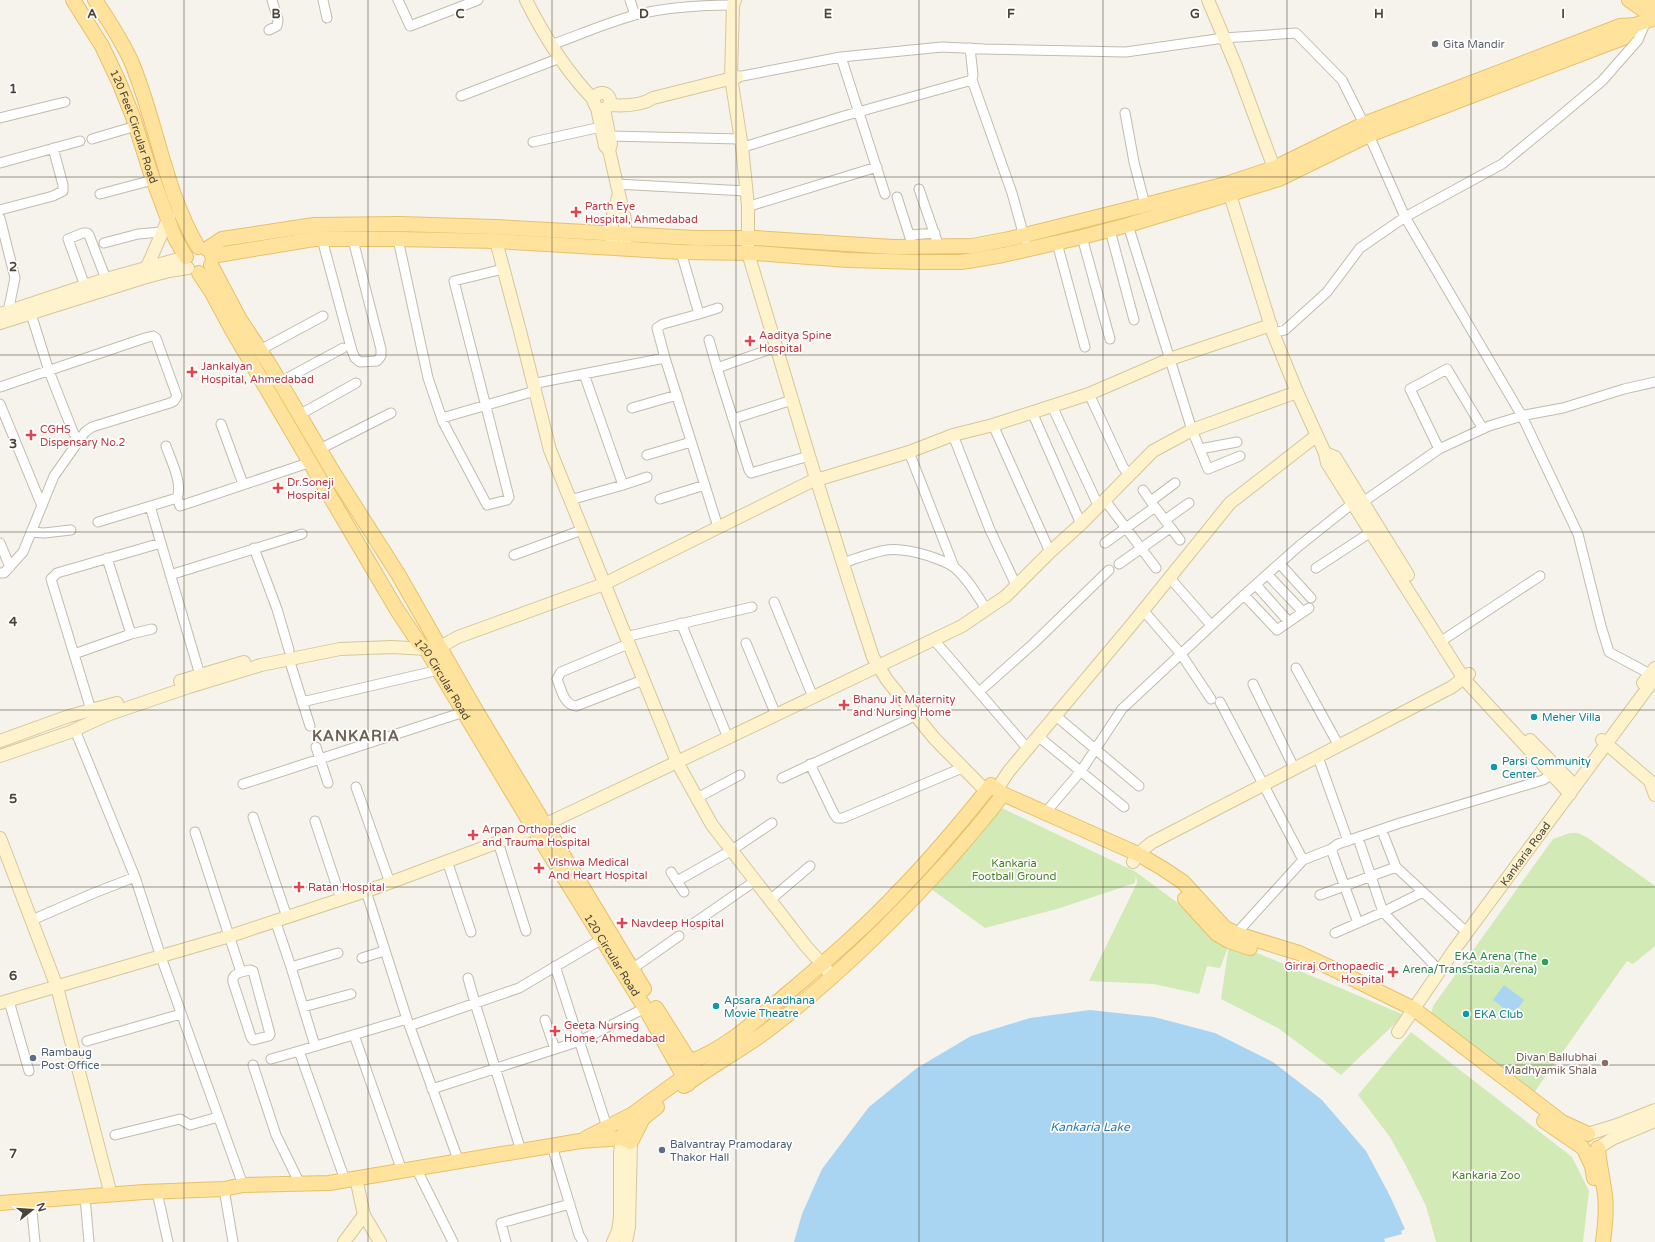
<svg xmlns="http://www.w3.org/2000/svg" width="1655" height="1242" viewBox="0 0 1655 1242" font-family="'Varela Round',sans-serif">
	<rect width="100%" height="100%" fill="#f6f3ec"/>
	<path fill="#d2eab5" d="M 1002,808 L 1136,872 L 1229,941 L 1404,1015 L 1341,1075 L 1278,1028 L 1221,999 L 1229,945 L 1220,968 L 1207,966 L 1199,994 L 1154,984 L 1089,981 L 1137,883 L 1136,874 L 1135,883 L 1057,909 L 985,928 L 931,889 L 943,873 Z
		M 1570,833 L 1578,833 L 1588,838 L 1655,886 L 1655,946 L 1633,964 L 1627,961 L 1533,1094 L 1431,1015 L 1433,1006 L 1553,839 Z
		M 1411,1032 L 1572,1157 L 1589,1191 L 1583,1242 L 1436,1242 L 1426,1206 L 1406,1166 L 1390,1137 L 1358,1095 Z"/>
	<path fill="#a9d4f2" d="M 1504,985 L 1524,1000 L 1513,1015 L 1493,1000 Z
		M 1090,1010 L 1154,1017 L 1215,1033 L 1273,1062 L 1322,1100 L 1366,1151 L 1390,1196 L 1405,1229 L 1401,1231 L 1402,1234 L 1384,1239 L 1385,1242 L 794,1242 L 802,1214 L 822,1169 L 869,1107 L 917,1068 L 971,1036 L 1030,1018 Z"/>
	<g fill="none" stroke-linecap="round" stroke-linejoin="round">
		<g stroke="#c2bbae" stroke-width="11">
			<path id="street" d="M 323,0 L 327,18
				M 398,0 L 410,26 L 478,0
				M 630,0 L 635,15
				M 269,30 L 277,26 L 278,20 L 272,0
				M 551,45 C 579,35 606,23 635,15 C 667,7 700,5 733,5
				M 970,48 L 973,75 L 972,80 L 1012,193 L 1025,240
				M 841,57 L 885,194
				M 737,77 L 841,57 L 942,47 L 984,49 L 1126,52 L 1224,38 L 1296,33 L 1342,80 L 1364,124 L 1405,217 L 1522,416 L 1578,534 L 1601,626 L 1609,652 L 1650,674
				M 461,96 L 560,58
				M 1125,113 L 1134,162 L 1145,205
				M 0,118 L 65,102
				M 609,136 L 741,139
				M 92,139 L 136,126
				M 533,142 L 601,127
				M 747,146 L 844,116 L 972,80
				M 0,163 L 80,141
				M 616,184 L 746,191
				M 919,189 L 939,247
				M 100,194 L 153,180
				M 897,197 L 913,247
				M 753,205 L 877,167
				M 0,210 L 53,196 L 63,191 L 63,185 L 53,148
				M 0,218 L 15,278 L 8,312
				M 1128,225 L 1192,430 L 1208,469 L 1240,456
				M 1110,230 L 1134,320
				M 910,235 L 935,233
				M 1082,237 L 1110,339
				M 322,239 L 352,351 L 355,358 L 360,362 L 377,361 L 381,356 L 381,349 L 353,240
				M 398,239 L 428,378 L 443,422 L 487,505 L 507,500 L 509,497 L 454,281 L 503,269
				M 104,243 L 138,234 L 162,232
				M 1057,243 L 1085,347
				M 85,286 L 68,239 L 83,233 L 87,233 L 89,235 L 106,279
				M 31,314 L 49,371 L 73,432 L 79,442
				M 699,314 L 718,308
				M 1273,333 L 1285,330 L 1327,292 L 1360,248 L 1405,217 L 1502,164 L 1558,118 L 1602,81 L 1638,40 L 1646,21
				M 709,340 L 717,368 L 776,347
				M 260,350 L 323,316
				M 665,358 L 657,328 L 663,324 L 699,314 L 681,252
				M 717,368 L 749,470 L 751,473 L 809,456
				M 280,382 L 343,348
				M 0,387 L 145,338 L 153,336 L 156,338 L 177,396 L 174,401 L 170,403 L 92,427 L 85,432 L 54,476 L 23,552 L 4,573 L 0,573
				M 1089,394 L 1123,467 L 1129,475
				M 0,404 L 42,506
				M 1052,406 L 1098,505
				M 632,408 L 677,395
				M 1032,412 L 1081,524
				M 299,415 L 356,383
				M 442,418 L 535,391 L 537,383 L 665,358 L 718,527
				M 733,419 L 792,400
				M 221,424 L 243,484
				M 993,425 L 1050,552
				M 953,435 L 990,530 L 1016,585
				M 166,446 C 171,461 183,483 177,498
				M 320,449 L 391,413
				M 1200,449 L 1237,442
				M 1439,449 L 1410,389 L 1447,369 L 1483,429
				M 909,452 L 954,567
				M 647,455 L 691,442
				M 623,485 L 647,477
				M 1143,490 L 1154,506
				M 660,499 L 705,485
				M 1104,499 L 1156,568
				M 570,500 L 623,485 L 584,374
				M 1151,501 L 1175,483
				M 150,506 L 200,675
				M 1165,520 L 1189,503
				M 98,522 L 177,498 L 180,506 L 311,462
				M 31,532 L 44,533 L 71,530
				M 0,543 L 10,567
				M 1105,543 L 1155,507 L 1180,540
				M 254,548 L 277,609 L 289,650
				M 514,555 L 582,530
				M 107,558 L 131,634
				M 849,561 C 883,549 893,545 929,556 C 937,559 948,562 955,568 C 968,579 977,595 986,609
				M 1119,564 L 1170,528
				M 1280,564 L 1311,598
				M 1316,568 L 1371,532
				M 170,575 L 302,534
				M 1268,575 L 1303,612
				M 1169,577 L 1211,625
				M 1256,585 L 1289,622
				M 1244,595 L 1277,630 L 1309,608
				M 774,602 L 813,697
				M 1143,610 L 1181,654 L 1211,699
				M 681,623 L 728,738
				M 625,637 L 752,607
				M 1446,638 L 1540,576
				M 934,640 L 1028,749
				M 746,643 L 776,715
				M 628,644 L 561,672 L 557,679 C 561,689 564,705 576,706 L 643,680
				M 74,654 L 131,634 L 152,629
				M 289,659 L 310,726
				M 1296,668 L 1339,746
				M 1253,684 L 1294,768
				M 979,692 L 1034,643 L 1109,570
				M 302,702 L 439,670
				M 1220,702 L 1303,860
				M 91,710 L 51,579 L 57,573 L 161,543
				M 1056,716 L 1139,786
				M 75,730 L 135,877 L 161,957 L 243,1185
				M 1039,737 L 1124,807
				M 316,747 L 328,783
				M 1318,757 L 1348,841
				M 810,764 L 834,814 L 837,818 L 843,818 L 962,768
				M 782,778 L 915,716
				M 243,784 L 464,712
				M 356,787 L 390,883
				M 697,798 L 740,775
				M 1045,813 L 1081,771 L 1122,709 L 1244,595 L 1299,546 L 1353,503 L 1363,502 L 1439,449 L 1489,426 L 1525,415 L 1563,408 L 1624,389 L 1655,382
				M 253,817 L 287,917
				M 315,821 L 341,899
				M 195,832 L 241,972 C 236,974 232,976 233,982 L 251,1037 L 253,1040 L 269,1036 L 270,1034 L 253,971 L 250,970 L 241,972
				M 1384,836 L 1396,867 L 1462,928
				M 498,842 L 526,931
				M 1360,844 L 1383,912 L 1435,966
				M 1331,849 L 1358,923
				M 447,861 L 471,932
				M 671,872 L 684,892
				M 677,881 L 732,850 L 772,823
				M 366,891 L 407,1019
				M 1320,895 L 1396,867
				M 770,900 L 810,866
				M 32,920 L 94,893 L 135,877
				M 275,920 L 291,967 L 315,1046
				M 693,924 L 755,881
				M 1335,933 L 1383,912 L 1423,892
				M 1234,936 L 1303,860 L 1331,849 L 1338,844 L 1400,823 L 1543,780 L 1551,775
				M 362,958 L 384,951
				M 555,966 L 607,1127
				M 291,967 L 338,953
				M 632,969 L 679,936
				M 468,978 L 475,1003 L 521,1151
				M 9,1001 L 29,1071
				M 303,1007 L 351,994
				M 545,1020 L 555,1049
				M 415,1024 L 519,988 L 602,939
				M 354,1035 L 402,1171
				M 87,1041 L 181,1014
				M 271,1059 L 299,1051
				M 253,1065 L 276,1135 L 300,1184
				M 432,1089 L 580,1041 L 645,1008
				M 115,1135 L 180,1119 L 190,1125 L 218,1117
				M 552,1146 L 579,1235 L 583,1242
				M 416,1168 L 453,1242
				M 345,1180 L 299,1051 L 407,1019 L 459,1162
				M 224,1189 L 233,1242
				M 157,1192 L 168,1242
				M 85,1197 L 89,1242
				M 31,1201 L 35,1242
				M 506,1242 L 501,1223 L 570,1204"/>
		</g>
		<g stroke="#d6c79b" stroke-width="14">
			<g id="secondary">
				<path d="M 526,0 C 544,36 566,71 594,100"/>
				<path d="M 735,0 L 733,5 L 731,78 L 742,147 L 748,206 L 748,253 L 809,456 L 850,586 L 873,657 L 887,680 L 934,738 L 986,791"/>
				<path d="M 1208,0 L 1236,66 L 1277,176"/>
				<circle cx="602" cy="101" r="8"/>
				<path d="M 609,105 C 623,106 641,106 653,98 L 737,77"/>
				<path d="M 597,108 L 605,146 L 609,150 L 611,144 L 604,109"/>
				<path d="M 609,150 L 625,220 L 625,248"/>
				<path d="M 1227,185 L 1273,333 L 1297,392 L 1325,453 L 1327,463 L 1464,679 L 1570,794"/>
				<path d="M 496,241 L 520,331 L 550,450 L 677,762 L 712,825 L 805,945 L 833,977"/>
				<path d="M 612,242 L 612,219 L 618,197"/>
				<path d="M 147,267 L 169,217"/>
				<path d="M 0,314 L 106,279 L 186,257"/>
				<path d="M 0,323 L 143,278 L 169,271 L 188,268"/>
				<path d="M 1325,453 L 1335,457 L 1408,575"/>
				<path d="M 440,647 L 458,637 L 604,584 L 816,479 L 823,478 L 909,452 L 953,435 L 993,425 L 1089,394 L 1170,359 L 1271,325"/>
				<path d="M 180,681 L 244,662"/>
				<path d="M 1643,683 L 1655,668"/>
				<path d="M 1530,740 L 1575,786"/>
				<path d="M 1602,740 L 1650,781 L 1655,795"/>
				<path d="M 0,741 L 69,716 L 117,703"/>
				<path d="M 0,756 L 70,732 L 107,715 L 189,687 L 261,665 L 340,649 L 392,647 L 426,649"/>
				<path d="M 997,789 L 1009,771 L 1133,623 L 1230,503 L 1316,436"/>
				<path d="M 0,838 L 57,987 L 111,1195"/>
				<path d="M 1133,862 L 1138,854 L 1151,843 L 1452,687 L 1469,674"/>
				<path d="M 0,1003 L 230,936 L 381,886 L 544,825 L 715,744 L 962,626 L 1006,596 L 1050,552 L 1081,524 L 1153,451 L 1192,430 L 1297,392"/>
				<path id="s1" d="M 1398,1032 L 1454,950 L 1655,678"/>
				<path d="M 1588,1134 L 1617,1125 L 1655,1110"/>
				<path d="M 1598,1148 L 1612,1139 L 1655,1121"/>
				<path d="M 364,1215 L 380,1242"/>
				<path d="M 344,1242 L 364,1215 L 356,1178"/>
				<path d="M 613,1242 L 618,1231 L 620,1217 L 620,1153 L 622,1138"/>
				<path d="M 626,1242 L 629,1227 L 631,1142"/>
			</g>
		</g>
		<g stroke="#e6c16a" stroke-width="16">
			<g id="primary">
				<path id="s2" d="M 73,0 L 102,46 L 119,82 L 133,117 L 151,174 L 175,238 L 186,257"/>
				<path d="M 95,0 C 108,20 121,39 131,61 C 157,122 164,190 198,247"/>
				<path d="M 1629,0 L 1655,18"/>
				<path d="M 1647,0 L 1655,5"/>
				<path d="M 207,249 L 222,239 L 314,225 L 400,224 L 495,227 L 695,238 L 755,238 L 893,247 L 972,246 L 1009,239 L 1145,205 L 1226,184 L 1274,168 L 1364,124 L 1620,26 L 1635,25 L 1655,18"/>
				<path d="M 212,256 L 314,239 L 398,239 L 496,241 L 681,252 L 755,253 L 848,260 L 920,262 L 961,262 L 974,260 L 1003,255 L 1082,237 L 1128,225 L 1279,179 L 1369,135 L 1623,38 L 1635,25"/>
				<path d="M 211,265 L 239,318 L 271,367 L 333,472 L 398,574 L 475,709 L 644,989"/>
				<path id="s3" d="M 199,273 L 211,291 L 232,330 L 397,610 L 419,643 L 426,649 L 534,829 L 648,1013 L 688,1084"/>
				<path d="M 1185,899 L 1217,934 L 1229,941 L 1250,948"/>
				<path d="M 656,1008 L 694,1068"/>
				<path d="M 684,1086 C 712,1065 744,1049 772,1027 C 835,978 892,923 946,863 C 965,841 986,818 1003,794"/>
				<path d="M 1544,1121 L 1582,1147"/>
				<path d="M 586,1138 L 633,1114"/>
				<path d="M 622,1138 L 633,1114 L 689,1073 L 689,1062 C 728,1048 757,1019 788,993 C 827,960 867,926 902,888 C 934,855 963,820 991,785 L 1003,794 L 1138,854 L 1162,868 L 1183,882 L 1225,928 L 1237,934 L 1299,953 L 1325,965 L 1414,1009 L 1562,1122 L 1588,1134"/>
				<path d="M 1598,1148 C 1599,1164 1603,1179 1605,1195 C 1607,1211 1605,1227 1603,1242"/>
				<path d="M 1585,1151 L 1592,1166 L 1594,1178"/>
				<path d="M 0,1203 L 144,1192 L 224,1189 L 243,1185 L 329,1183 L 580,1141 L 622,1138 L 631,1142 L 643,1118 L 657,1107"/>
			</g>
		</g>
		<use href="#street" stroke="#fff" stroke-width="9"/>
		<use href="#secondary" stroke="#fff3cd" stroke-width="12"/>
		<use href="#primary" stroke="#ffe39c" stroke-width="14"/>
	</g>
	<path fill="none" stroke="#4b4439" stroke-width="1" stroke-opacity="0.55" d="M 184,0 L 184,1242M 368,0 L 368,1242M 552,0 L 552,1242M 736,0 L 736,1242M 919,0 L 919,1242M 1103,0 L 1103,1242M 1287,0 L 1287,1242M 1471,0 L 1471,1242M 0,177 L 1655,177M 0,355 L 1655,355M 0,532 L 1655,532M 0,710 L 1655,710M 0,887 L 1655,887M 0,1065 L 1655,1065"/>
	<circle fill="#6b7280" stroke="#fff" stroke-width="1.5" cx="1435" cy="44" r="4"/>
	<g fill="#e0444e" stroke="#fff" stroke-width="1.5">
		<path d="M574 206h4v4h4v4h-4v4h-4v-4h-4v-4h4z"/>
		<path d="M748 335h4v4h4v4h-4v4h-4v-4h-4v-4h4z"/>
		<path d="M190 366h4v4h4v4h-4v4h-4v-4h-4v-4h4z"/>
		<path d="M29 429h4v4h4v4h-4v4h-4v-4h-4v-4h4z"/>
		<path d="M276 482h4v4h4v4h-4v4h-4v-4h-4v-4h4z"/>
		<path d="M842 699h4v4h4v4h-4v4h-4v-4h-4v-4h4z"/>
		<path d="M471 829h4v4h4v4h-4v4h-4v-4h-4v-4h4z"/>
		<path d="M537 862h4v4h4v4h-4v4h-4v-4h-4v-4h4z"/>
		<path d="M297 881h4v4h4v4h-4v4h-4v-4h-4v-4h4z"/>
		<path d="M620 917h4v4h4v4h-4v4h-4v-4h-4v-4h4z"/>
		<path d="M1391 966h4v4h4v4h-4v4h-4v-4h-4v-4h4z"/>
		<path d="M553 1025h4v4h4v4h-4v4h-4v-4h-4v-4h4z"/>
	</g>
	<g fill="#0f9aa8" stroke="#fff" stroke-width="1.5">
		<circle cx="1534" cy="717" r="4"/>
		<circle cx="1494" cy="767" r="4"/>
		<circle cx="716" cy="1006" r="4"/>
		<circle cx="1466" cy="1014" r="4"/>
	</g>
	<circle fill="#2e9e5b" stroke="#fff" stroke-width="1.5" cx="1545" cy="962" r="4"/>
	<g fill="#5c6f8a" stroke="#fff" stroke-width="1.5">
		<circle cx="33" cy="1058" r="4"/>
		<circle cx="662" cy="1150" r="4"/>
	</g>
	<circle fill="#8d6e63" stroke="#fff" stroke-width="1.5" cx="1605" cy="1063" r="4"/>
	<g text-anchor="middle" stroke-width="3.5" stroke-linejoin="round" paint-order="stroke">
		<g font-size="11" fill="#5b616d" stroke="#fff" text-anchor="start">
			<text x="1443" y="48">Gita Mandir</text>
		</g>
		<g font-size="11" fill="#4b4439" stroke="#fff">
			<text dy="4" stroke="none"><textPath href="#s2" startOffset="141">120 Feet Circular Road</textPath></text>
			<text dy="4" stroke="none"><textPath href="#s3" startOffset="474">120 Circular Road</textPath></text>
			<text dy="4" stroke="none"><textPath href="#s1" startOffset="219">Kankaria Road</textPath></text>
			<text dy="4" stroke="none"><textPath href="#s3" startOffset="798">120 Circular Road</textPath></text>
		</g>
		<g font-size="11" fill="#be3a42" stroke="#fff" text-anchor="start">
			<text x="585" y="210">Parth Eye<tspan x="585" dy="13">Hospital, Ahmedabad</tspan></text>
			<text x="759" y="339">Aaditya Spine<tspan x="759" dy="13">Hospital</tspan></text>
			<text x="201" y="370">Jankalyan<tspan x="201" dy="13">Hospital, Ahmedabad</tspan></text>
			<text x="40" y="433">CGHS<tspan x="40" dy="13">Dispensary No.2</tspan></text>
			<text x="287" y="486">Dr.Soneji<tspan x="287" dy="13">Hospital</tspan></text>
			<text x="853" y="703">Bhanu Jit Maternity<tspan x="853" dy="13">and Nursing Home</tspan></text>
			<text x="482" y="833">Arpan Orthopedic<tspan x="482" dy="13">and Trauma Hospital</tspan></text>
			<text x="548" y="866">Vishwa Medical<tspan x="548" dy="13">And Heart Hospital</tspan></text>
			<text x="308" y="891">Ratan Hospital</text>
			<text x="631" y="927">Navdeep Hospital</text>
			<text x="1384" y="970" text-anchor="end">Giriraj Orthopaedic<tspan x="1384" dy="13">Hospital</tspan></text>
			<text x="564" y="1029">Geeta Nursing<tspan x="564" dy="13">Home, Ahmedabad</tspan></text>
		</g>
		<g font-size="11" fill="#0d838f" stroke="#fff" text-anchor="start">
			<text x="1542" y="721">Meher Villa</text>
			<text x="1502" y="765">Parsi Community<tspan x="1502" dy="13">Center</tspan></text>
			<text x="724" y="1004">Apsara Aradhana<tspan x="724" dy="13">Movie Theatre</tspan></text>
			<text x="1474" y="1018">EKA Club</text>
		</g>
		<g font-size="11" fill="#4a7f2a" stroke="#fff">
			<text x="1014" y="867">Kankaria<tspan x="1014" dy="13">Football Ground</tspan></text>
			<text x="1486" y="1179">Kankaria Zoo</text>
		</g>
		<g font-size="11" fill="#27864d" stroke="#fff" text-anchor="end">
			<text x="1537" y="960">EKA Arena (The<tspan x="1537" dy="13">Arena/TransStadia Arena)</tspan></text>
		</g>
		<g font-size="11" fill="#4e5e75" stroke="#fff" text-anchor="start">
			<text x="41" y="1056">Rambaug<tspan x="41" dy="13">Post Office</tspan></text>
			<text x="670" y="1148">Balvantray Pramodaray<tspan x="670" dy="13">Thakor Hall</tspan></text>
		</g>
		<g font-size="11" fill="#785e54" stroke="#fff" text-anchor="end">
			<text x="1597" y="1061">Divan Ballubhai<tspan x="1597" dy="13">Madhyamik Shala</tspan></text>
		</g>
		<g font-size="12" font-style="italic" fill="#2e7ab2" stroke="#fff">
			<text x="1090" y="1131">Kankaria Lake</text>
		</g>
		<g font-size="15" font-weight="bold" letter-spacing="1" fill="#6e6250" stroke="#fff">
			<text x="356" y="741">KANKARIA</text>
		</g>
	</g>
	<g font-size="13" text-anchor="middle" font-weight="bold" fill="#4b4439" stroke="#fff" stroke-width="3.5" stroke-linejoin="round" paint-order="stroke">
		<text x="92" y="18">A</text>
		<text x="276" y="18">B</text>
		<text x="460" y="18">C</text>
		<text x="644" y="18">D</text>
		<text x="828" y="18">E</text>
		<text x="1011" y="18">F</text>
		<text x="1195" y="18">G</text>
		<text x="1379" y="18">H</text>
		<text x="1563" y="18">I</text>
		<text x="13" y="93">1</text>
		<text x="13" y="271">2</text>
		<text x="13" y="448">3</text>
		<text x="13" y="626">4</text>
		<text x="13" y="803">5</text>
		<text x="13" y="980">6</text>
		<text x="13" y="1158">7</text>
	</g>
	<g transform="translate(32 1210) rotate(73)" stroke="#ffffff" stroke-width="3" paint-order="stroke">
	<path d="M0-3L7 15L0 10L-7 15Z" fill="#4b4439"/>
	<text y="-6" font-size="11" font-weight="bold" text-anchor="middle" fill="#4b4439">N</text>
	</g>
</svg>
